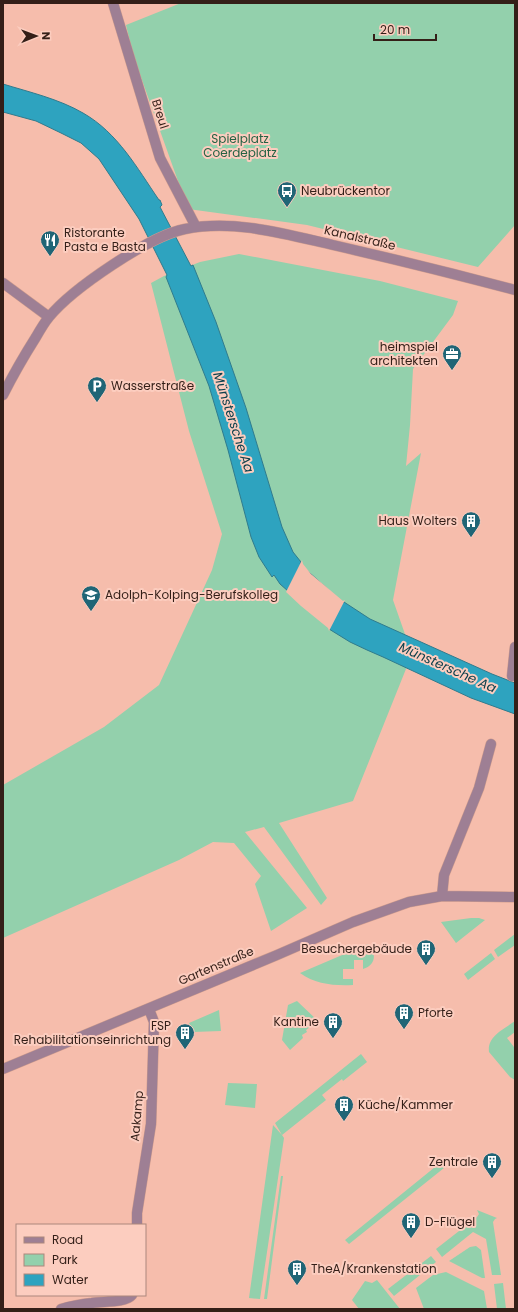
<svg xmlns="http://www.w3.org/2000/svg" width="518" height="1312" viewBox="0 0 518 1312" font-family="Poppins,sans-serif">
	<rect width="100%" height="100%" fill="#f6bdac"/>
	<path fill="#93d0ac" d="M 181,3 L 515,3 L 515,225 L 478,267 L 307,225 L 188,209 L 133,55 L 126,25 Z
		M 239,254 L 380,281 L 458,301 L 453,315 L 413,369 L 410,425 L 406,466 L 421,453 L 393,600 L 412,654 L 353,801 L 279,823 L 327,898 L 321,905 L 264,827 L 245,832 L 307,908 L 271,931 L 255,884 L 261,876 L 234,843 L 213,842 L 179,860 L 3,938 L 3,785 L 104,727 L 159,685 L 212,570 L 222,534 L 189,431 L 151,283 L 164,276 L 200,262 Z
		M 471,918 L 479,918 L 485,920 L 456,943 L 441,922 Z
		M 515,934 L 515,945 L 498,957 L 494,950 Z
		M 368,944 C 377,953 376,965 363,969 L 363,960 L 354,960 L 354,969 L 343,969 L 343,979 L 353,979 L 353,985 C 334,986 315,984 300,973 Z
		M 491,953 L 495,959 L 468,980 L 464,974 Z
		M 297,1001 L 318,1021 L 306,1030 L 307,1032 L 302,1035 L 303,1038 L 290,1050 L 282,1040 L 288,1005 Z
		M 219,1010 L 221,1031 L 193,1032 L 189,1023 Z
		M 515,1021 L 515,1032 L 507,1038 L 514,1047 L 515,1047 L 515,1080 L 510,1077 L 489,1052 C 487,1036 504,1029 515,1021 Z
		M 361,1054 L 367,1062 L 343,1081 L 342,1079 L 322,1095 L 326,1100 L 282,1135 L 284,1138 L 260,1299 L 249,1298 L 273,1125 L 282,1135 L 275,1123 Z
		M 228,1083 L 257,1084 L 255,1108 L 225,1105 Z
		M 440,1163 L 444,1168 L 349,1244 L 345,1240 Z
		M 281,1176 L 283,1176 L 267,1299 L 264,1299 Z
		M 477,1210 L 497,1218 L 495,1219 L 493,1222 L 501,1275 L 492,1275 L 486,1239 L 473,1232 L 442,1257 L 436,1249 L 477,1217 L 479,1214 Z
		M 476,1246 L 481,1250 L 485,1278 L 482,1278 L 449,1261 L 470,1247 Z
		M 431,1256 L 436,1262 L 394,1296 L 388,1289 Z
		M 446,1272 L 484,1291 L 487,1309 L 424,1309 L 416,1288 L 433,1275 Z
		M 377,1280 L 400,1309 L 359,1309 L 352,1300 L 365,1281 L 372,1283 Z
		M 503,1283 L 506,1309 L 497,1309 L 494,1284 Z"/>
	<path fill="#2ea3bf" stroke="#307b8d" d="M 3,84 C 29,92 59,99 83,113 C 118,133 137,168 159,200 L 160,200 L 162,205 L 160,207 L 191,266 L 193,265 L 216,322 L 246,408 L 282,527 L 293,552 L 301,562 L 300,564 L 343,603 L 344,602 L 370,619 L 492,674 L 515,683 L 515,714 L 471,698 L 383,657 L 367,650 L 350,642 L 329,629 L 330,628 L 280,584 L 274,575 L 272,577 L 259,557 L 251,537 L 228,450 L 209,386 L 166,277 L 167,275 L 139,219 L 99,159 L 81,143 L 61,133 L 36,121 L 3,112 Z"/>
	<path fill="#f6bdac" d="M 302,560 L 303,564 L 311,574 L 343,601 L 345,600 L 329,631 L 328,628 L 301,606 L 286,592 Z"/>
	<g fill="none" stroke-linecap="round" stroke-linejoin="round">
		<g stroke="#cf9d8e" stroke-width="11">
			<path id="minor" d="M 113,3 L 160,158 L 196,227
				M 3,283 L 49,317
				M 3,395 C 13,375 24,356 36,337 C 40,330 44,323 49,317 C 72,289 149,236 185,229 C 234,219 285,234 333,245 C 394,259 455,274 515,290
				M 512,676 L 515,647
				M 442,896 L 444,875 L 479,788 L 491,744
				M 3,1069 L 277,955 L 353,922 L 409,902 L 442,896 L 515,897
				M 137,1225 L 137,1213 L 151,1124 L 154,1022 L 149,1009
				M 61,1309 C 71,1306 82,1304 92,1303 C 102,1301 126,1303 132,1295"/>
		</g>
		<use href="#minor" stroke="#9e7f94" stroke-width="10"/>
	</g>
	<defs>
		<g id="bus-pin" transform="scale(1)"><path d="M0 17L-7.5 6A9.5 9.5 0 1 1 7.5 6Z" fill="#206576" stroke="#fccdbf"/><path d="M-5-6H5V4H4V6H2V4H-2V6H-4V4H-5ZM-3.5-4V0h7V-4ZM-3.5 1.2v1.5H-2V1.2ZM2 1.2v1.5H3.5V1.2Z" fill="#fff"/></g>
		<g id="restaurant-pin" transform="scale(1)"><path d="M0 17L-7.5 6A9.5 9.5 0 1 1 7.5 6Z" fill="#206576" stroke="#fccdbf"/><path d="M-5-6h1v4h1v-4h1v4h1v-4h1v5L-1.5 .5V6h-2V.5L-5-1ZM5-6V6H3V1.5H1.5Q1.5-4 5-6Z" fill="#fff"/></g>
		<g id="office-pin" transform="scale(1)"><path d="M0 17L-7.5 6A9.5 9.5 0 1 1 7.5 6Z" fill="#206576" stroke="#fccdbf"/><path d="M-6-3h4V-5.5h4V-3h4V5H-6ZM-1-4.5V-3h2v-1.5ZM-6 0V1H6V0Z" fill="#fff"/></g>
		<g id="parking-pin" transform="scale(1)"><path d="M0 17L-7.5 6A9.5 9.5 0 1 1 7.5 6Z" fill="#206576" stroke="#fccdbf"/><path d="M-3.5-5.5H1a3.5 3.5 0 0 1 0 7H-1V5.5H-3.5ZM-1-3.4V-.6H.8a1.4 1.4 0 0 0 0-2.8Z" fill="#fff"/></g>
		<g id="building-pin" transform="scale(1)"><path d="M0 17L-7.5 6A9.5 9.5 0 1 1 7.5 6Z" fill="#206576" stroke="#fccdbf"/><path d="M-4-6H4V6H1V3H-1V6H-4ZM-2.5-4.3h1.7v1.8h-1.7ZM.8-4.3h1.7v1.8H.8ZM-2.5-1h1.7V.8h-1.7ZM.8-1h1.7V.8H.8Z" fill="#fff"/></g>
		<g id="school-pin" transform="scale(1)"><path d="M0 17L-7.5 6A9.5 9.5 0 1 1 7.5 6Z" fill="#206576" stroke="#fccdbf"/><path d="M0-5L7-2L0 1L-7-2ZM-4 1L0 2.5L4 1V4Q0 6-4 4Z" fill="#fff"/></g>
	</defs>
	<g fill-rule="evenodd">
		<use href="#bus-pin" x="287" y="191"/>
		<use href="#restaurant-pin" x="50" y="240"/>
		<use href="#office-pin" x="452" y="354"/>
		<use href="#parking-pin" x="97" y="386"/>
		<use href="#building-pin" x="471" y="521"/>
		<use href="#school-pin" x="91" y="595"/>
		<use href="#building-pin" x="426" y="949"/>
		<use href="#building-pin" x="404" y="1013"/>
		<use href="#building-pin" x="333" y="1022"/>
		<use href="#building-pin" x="185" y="1033"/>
		<use href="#building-pin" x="344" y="1105"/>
		<use href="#building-pin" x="492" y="1162"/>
		<use href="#building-pin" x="411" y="1222"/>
		<use href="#building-pin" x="297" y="1269"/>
	</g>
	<g text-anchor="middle" stroke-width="4" stroke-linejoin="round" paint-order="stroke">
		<g font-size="12" fill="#341f18" stroke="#fccdbf">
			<text transform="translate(160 114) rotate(73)" y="4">Breul</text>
			<text transform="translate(360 238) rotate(13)" y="4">Kanalstraße</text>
			<text transform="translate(216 966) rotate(-23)" y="4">Gartenstraße</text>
			<text transform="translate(137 1116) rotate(-85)" y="4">Aakamp</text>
		</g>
		<g font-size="12" fill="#256243" stroke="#fccdbf">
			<text x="240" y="143">Spielplatz<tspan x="240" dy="14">Coerdeplatz</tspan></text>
		</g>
		<g font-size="12" fill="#341f18" stroke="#fccdbf" text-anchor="start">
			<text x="301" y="195">Neubrückentor</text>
			<text x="64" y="237">Ristorante<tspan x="64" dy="14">Pasta e Basta</tspan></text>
			<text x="438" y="351" text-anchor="end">heimspiel<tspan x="438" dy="14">architekten</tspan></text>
			<text x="111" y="390">Wasserstraße</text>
			<text x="457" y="525" text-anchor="end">Haus Wolters</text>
			<text x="105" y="599">Adolph-Kolping-Berufskolleg</text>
			<text x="412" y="953" text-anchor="end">Besuchergebäude</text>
			<text x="418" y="1017">Pforte</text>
			<text x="319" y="1026" text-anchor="end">Kantine</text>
			<text x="171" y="1030" text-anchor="end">FSP<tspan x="171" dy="14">Rehabilitationseinrichtung</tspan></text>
			<text x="358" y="1109">Küche/Kammer</text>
			<text x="478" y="1166" text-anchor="end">Zentrale</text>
			<text x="425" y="1226">D-Flügel</text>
			<text x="311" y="1273">TheA/Krankenstation</text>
		</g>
		<g font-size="13" font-style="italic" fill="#0e404c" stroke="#fccdbf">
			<text transform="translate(234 422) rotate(72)" y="5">Münstersche Aa</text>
			<text transform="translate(448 667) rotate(24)" y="5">Münstersche Aa</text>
		</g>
	</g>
	<rect width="518" height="1312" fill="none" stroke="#341f18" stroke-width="8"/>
	<rect x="16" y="1224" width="130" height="72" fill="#fccdbf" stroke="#ac877c"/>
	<rect x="24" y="1237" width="20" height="6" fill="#9e7f94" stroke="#ac877c"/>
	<text x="52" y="1244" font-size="12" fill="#341f18">Road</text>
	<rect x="24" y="1254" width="20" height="12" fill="#93d0ac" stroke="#ac877c"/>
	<text x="52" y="1264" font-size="12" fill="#341f18">Park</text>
	<rect x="24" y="1274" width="20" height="12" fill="#2ea3bf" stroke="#ac877c"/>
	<text x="52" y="1284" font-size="12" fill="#341f18">Water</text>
	<g transform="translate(36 36) rotate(89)" stroke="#fccdbf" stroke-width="3" paint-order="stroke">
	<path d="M0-3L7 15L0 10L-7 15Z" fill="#341f18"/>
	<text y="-6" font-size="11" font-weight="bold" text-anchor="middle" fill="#341f18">N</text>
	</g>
	<path d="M374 34v6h62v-6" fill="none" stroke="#341f18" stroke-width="2"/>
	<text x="380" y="34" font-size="12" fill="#341f18" stroke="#fccdbf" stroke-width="3" paint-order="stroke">20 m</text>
</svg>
